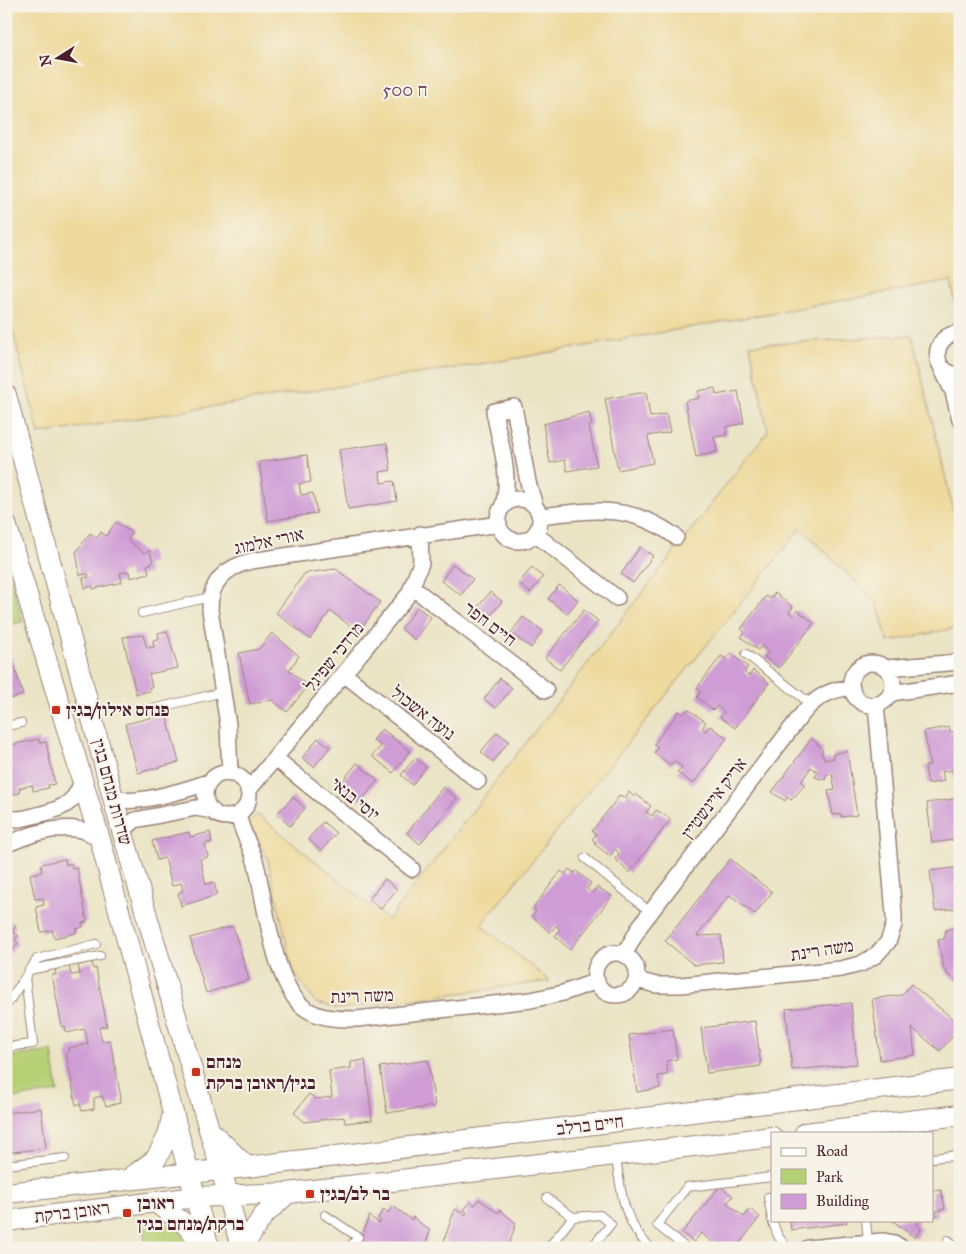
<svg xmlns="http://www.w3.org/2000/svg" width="966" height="1254" viewBox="0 0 966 1254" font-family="'IM FELL Great Primer','Frank Ruhl Libre',serif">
	<rect width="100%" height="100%" fill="#f7f3e8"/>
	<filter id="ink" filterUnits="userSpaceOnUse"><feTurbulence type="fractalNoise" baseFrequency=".02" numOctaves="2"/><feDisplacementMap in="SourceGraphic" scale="10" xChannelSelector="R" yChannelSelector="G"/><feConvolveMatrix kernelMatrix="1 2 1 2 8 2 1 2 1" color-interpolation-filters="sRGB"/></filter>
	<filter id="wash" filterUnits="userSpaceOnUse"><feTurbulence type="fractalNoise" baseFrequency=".0096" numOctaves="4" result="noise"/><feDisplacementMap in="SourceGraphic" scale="20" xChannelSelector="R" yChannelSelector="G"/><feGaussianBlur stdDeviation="1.12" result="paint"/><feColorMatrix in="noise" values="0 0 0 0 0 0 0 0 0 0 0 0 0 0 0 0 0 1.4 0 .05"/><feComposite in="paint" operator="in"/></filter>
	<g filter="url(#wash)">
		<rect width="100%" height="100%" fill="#eae4c5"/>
		<path fill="#b6d076" stroke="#807850" d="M 6,561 L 23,622 L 6,625 Z
			M 52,1051 L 58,1092 L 6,1099 L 6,1057 Z
			M 154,1221 L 173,1226 L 196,1248 L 146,1248 L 143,1222 Z"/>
		<path fill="#eeda9e" stroke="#9c7c64" d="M 6,6 L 960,6 L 960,331 L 951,281 L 518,358 L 39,434 L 6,304 Z
			M 912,335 L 960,539 L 960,627 L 888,642 L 877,603 L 801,528 L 481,925 L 550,981 L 339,1009 L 316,1003 L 293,971 L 267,857 L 248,824 L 257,814 L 388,920 L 768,431 L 750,345 Z"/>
		<g id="blocks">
			<path fill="#cf9cd5" d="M 715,388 L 716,395 L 738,391 L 744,423 L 726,427 L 727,435 L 714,437 L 717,452 L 696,457 L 685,401 L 699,398 L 698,391 Z
				M 646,392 L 650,417 L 666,414 L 670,432 L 648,436 L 653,463 L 618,470 L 605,399 Z
				M 589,412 L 592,425 L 589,426 L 597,466 L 567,471 L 565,460 L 550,463 L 543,424 Z
				M 387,443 L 391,470 L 380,472 L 381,483 L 394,481 L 397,501 L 348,509 L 339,450 Z
				M 307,455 L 311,482 L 299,484 L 301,495 L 313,493 L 317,513 L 268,521 L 259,462 Z
				M 116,522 L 132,533 L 128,540 L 144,553 L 150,551 L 153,563 L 147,565 L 149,573 L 130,578 L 129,571 L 120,573 L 122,582 L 93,589 L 93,586 L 85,588 L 83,578 L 89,577 L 88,574 L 80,575 L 76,552 L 90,533 L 97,538 L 101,532 L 106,536 Z
				M 640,547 L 653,556 L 633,583 L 621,574 Z
				M 453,564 L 473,579 L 461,595 L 441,581 Z
				M 532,567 L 543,577 L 530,593 L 519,583 Z
				M 336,569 L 380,602 L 359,632 L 330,611 L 310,639 L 276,613 L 305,573 Z
				M 559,585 L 578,600 L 567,614 L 548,599 Z
				M 490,592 L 502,601 L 486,622 L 474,612 Z
				M 775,593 L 793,607 L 789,612 L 793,616 L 797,610 L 814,623 L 779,668 L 764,657 L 769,652 L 761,646 L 758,650 L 741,637 L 745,632 L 741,629 L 766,596 L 770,599 Z
				M 417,607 L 431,617 L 415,640 L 401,629 Z
				M 584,610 L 598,621 L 560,670 L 545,658 Z
				M 523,617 L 543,631 L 531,648 L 511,633 Z
				M 167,631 L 178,668 L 149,674 L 152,687 L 149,687 L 150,691 L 136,694 L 123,637 L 143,635 L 147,648 L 154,647 L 153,640 L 159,639 L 158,633 Z
				M 272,633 L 299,656 L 289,670 L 308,686 L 287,712 L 272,700 L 250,704 L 239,653 L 259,649 Z
				M 6,639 L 23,695 L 6,700 Z
				M 730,653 L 748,667 L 744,672 L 749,676 L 753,670 L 769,683 L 735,728 L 720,717 L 724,712 L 717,706 L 713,710 L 697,697 L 701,692 L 697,688 L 721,656 L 726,659 Z
				M 500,678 L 512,688 L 496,708 L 484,699 Z
				M 688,709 L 706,722 L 702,728 L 706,731 L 710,726 L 727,738 L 693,784 L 677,772 L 682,767 L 674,761 L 671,765 L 654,753 L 658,747 L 654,744 L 679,711 L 683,714 Z
				M 166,714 L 179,762 L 138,773 L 125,724 Z
				M 949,727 L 950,732 L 960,731 L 960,782 L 955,782 L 953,770 L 942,772 L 944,781 L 928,784 L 925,766 L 930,765 L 924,731 Z
				M 382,729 L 410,751 L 393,773 L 372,756 L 381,746 L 373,740 Z
				M 497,732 L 509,741 L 493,762 L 481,752 Z
				M 318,738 L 330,747 L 314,767 L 302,758 Z
				M 812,738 L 823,750 L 821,753 L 825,760 L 834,758 L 833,754 L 847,751 L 857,815 L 841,817 L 841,814 L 833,815 L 828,791 L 835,790 L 832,774 L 827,774 L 825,780 L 815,777 L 818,772 L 811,767 L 801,782 L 805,785 L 791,800 L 787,797 L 785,801 L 772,792 Z
				M 39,739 L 39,743 L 46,742 L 55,784 L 48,785 L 49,788 L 33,791 L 32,785 L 19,788 L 20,793 L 6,796 L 6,746 Z
				M 415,758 L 426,767 L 412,785 L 401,775 Z
				M 357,763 L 378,780 L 361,801 L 340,784 Z
				M 443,787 L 457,798 L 420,844 L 407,833 Z
				M 629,792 L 634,797 L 636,794 L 651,806 L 646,812 L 652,816 L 656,810 L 671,819 L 629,873 L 615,859 L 619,853 L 615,849 L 610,856 L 594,844 L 596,842 L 592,839 L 596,834 L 592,831 L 620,795 L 625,798 Z
				M 293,797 L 305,808 L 290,826 L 277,814 Z
				M 960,798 L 960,839 L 932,843 L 927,803 Z
				M 323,822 L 336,833 L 321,851 L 308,839 Z
				M 189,832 L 190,837 L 210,832 L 212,842 L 205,844 L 208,857 L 200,859 L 206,884 L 214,882 L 217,895 L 181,906 L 178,893 L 183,891 L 181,883 L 172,886 L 165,858 L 157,860 L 152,841 Z
				M 65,859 L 66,865 L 71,863 L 72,869 L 77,868 L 87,922 L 82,923 L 83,927 L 76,929 L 76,933 L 54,938 L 52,930 L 41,932 L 36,907 L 44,905 L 43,898 L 35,899 L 30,874 L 42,872 L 41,864 Z
				M 730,859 L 772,892 L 755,914 L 730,895 L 697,936 L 721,935 L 723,962 L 694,965 L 665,941 Z
				M 960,867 L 960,908 L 935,911 L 930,871 Z
				M 569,869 L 574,873 L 576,871 L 591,883 L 587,889 L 592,893 L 597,887 L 612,896 L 570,950 L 555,936 L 560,929 L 556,926 L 550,933 L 532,916 L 536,911 L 533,908 L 561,871 L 565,874 Z
				M 385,879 L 397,889 L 381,909 L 369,899 Z
				M 6,919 L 16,926 L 12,931 L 18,935 L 15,940 L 18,943 L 6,959 Z
				M 233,926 L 249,980 L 206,993 L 190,938 Z
				M 958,927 L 960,931 L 960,983 L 947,974 L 946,969 L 944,970 L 938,940 L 944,939 L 946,930 Z
				M 92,962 L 93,969 L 96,968 L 107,1026 L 99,1028 L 102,1041 L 110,1040 L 121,1098 L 119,1098 L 120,1103 L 106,1106 L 102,1096 L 94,1098 L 94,1109 L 82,1111 L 80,1104 L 76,1105 L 66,1053 L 69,1053 L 68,1048 L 88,1044 L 85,1029 L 66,1033 L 65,1026 L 62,1027 L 52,975 L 56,975 L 55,969 L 69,966 L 71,975 L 80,974 L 78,965 Z
				M 911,984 L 960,1025 L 960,1028 L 940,1051 L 912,1028 L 915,1055 L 880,1060 L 872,999 L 902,995 Z
				M 851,1003 L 857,1064 L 792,1070 L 786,1009 Z
				M 755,1021 L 761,1066 L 707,1073 L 701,1028 Z
				M 673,1029 L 677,1059 L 666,1061 L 668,1075 L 658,1076 L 660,1088 L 637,1092 L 629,1035 Z
				M 365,1060 L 372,1120 L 345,1123 L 344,1117 L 305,1122 L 294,1113 L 309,1094 L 316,1099 L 332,1097 L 329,1071 L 351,1068 L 351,1062 Z
				M 428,1060 L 435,1106 L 387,1113 L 380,1067 Z
				M 41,1108 L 46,1148 L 6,1153 L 6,1113 Z
				M 720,1186 L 733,1196 L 727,1203 L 744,1217 L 750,1209 L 760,1217 L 736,1248 L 719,1248 L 701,1233 L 694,1242 L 682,1233 Z
				M 941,1190 L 945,1209 L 936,1211 L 937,1216 L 932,1217 L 932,1191 Z
				M 479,1199 L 498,1213 L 500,1210 L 516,1223 L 508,1248 L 454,1248 L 444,1240 L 455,1209 L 465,1215 L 467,1213 L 464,1210 L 470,1202 L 475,1205 Z
				M 393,1206 L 412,1220 L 413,1217 L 430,1231 L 424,1248 L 358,1247 L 369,1216 L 379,1223 L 381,1221 L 378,1218 L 384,1209 L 388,1213 Z
				M 790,1220 L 846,1220 L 847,1223 L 791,1230 Z
				M 892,1220 L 919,1220 L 917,1224 L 921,1229 L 915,1238 Z"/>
		</g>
	</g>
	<g filter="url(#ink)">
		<use href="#blocks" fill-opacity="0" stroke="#9a8278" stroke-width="1"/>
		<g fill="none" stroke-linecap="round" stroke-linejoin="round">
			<g stroke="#9a8278" stroke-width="10">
				<path id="service" d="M 142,613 L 210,597
					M 746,654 L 811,704
					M 148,710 L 223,692
					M 6,726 L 21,723
					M 585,858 L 650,912
					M 29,970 L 100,956
					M 6,1006 L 37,959 L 96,944
					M 6,1047 L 33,1044 L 25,977
					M 616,1157 C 621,1192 623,1223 651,1248
					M 932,1158 L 960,1155
					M 6,1165 L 65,1158
					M 768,1197 L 772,1219
					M 547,1198 L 573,1217 L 600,1215 L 611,1224 L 591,1248
					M 325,1215 L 358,1237 L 349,1248
					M 772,1220 L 778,1236 L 787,1248
					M 866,1220 L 868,1242
					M 948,1240 L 958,1248
					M 548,1248 L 573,1217
					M 686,1248 L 657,1225 L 687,1187 L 772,1177"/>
			</g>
			<g stroke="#9a8278" stroke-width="18">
				<path id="minor" d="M 960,333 C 930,334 930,375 960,375
					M 941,367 L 953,392 L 960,420
					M498 520a21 21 0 1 1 42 0a21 21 0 1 1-42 0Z
					M 502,508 C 513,479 499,440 494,411 L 514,407 L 528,482 L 535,506
					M 540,516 C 593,510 630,503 676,537
					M 535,534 L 617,598
					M 413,588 L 546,690
					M851 684a21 21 0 1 1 42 0a21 21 0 1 1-42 0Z
					M 886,668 L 960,662
					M 344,674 L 478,781
					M 891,693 L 960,683
					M 275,758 L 412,869
					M205 795a22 22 0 1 1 44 0a22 22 0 1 1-44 0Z
					M 230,774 L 228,725 L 210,610 C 210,582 224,568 251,561 L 499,524
					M 111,791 C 115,795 118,799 124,800 C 143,803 193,788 211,781
					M 248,791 L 409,594 L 421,563 L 420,534
					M 238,814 C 241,832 253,849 257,868 C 265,904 275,989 306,1009 C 321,1019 339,1019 357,1019 L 531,1000 L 563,993 L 597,981
					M 6,817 C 17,821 26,818 37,815 C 59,810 77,804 82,779
					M 125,839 L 126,828 L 135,820 L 196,808 L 213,811
					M 10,843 C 35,832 82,817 101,843
					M595 974a21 21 0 1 1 42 0a21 21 0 1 1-42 0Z
					M 624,955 L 640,926 L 803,713 C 816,697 831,688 852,688
					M 637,980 L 656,985 L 681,985 L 841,969 L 861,964 L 876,955 L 888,942 L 894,925 L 894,914 L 876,704
					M 808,1248 L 882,1241 L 894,1243 L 902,1248"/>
			</g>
			<g stroke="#9a8278" stroke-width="22">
				<path id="tertiary" d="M 6,395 L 119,820 L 225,1184 L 241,1248
					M 6,524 L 101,843 L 209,1248
					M 209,1130 L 247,1167
					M 805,1133 L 960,1115
					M 130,1178 L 156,1159 L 168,1136 L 173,1113
					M 6,1193 L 247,1167 L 960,1079
					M 155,1202 L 185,1224 L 208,1248
					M 6,1221 L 196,1197 L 288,1193 L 772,1137
					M 242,1248 L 263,1216 L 288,1193"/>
			</g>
			<use href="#service" stroke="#fff" stroke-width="8"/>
			<use href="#minor" stroke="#fff" stroke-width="15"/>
			<use href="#tertiary" stroke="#fff" stroke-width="20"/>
		</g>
	</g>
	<g fill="#c8321e" stroke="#f7f3e8" stroke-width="2">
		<rect x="51" y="705" width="10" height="10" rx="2.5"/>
		<rect x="191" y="1067" width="10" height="10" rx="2.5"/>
		<rect x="305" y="1189" width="10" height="10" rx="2.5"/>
		<rect x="122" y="1208" width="10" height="10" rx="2.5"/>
	</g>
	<g text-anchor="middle" stroke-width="4" stroke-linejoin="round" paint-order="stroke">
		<g font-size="18" fill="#4a1f2b" stroke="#f7f3e8">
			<text transform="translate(269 541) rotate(-12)" y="6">אורי אלמוג</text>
			<text transform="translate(490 624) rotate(37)" y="6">חיים חפר</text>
			<text transform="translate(334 657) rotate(-51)" y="6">מרדכי שפיגל</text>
			<text transform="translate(423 713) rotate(38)" y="6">נועה אשכול</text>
			<text transform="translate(112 792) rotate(75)" y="6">שדרות מנחם בגין</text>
			<text transform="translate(714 798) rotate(-53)" y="6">אריק איינשטיין</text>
			<text transform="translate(355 799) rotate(39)" y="6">יוסי בנאי</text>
			<text transform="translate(822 950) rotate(-9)" y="6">משה רינת</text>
			<text transform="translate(362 996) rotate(-2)" y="6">משה רינת</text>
			<text transform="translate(590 1125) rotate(-7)" y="6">חיים ברלב</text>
			<text transform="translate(72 1212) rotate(-7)" y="6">ראובן ברקת</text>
		</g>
		<g font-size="18" font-weight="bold" fill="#4a1f2b" stroke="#f7f3e8" text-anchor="start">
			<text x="66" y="716">פנחס אילון/בגין</text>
			<text x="206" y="1068">מנחם<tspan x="206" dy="21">בגין/ראובן ברקת</tspan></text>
			<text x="320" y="1200">בר לב/בגין</text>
			<text x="137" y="1209">ראובן<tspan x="137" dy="21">ברקת/מנחם בגין</tspan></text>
		</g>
		<g font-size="19" fill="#794b66" stroke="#f7f3e8">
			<text x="405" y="96">ח 500</text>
		</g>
	</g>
	<rect width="966" height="1254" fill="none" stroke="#f7f3e8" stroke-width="25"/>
	<rect x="771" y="1132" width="162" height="90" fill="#f7f3e8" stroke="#b29e9c"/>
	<rect x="781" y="1148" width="25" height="8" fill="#ffffff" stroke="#b29e9c"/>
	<text x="816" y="1156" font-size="15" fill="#4a1f2b">Road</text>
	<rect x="781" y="1169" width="25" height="15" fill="#b6d076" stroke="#b29e9c"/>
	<text x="816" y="1182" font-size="15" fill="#4a1f2b">Park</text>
	<rect x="781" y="1194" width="25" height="15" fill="#cf9cd5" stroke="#b29e9c"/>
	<text x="816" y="1206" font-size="15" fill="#4a1f2b">Building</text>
	<g transform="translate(58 58) rotate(259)" stroke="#f7f3e8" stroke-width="4" paint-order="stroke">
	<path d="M0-4L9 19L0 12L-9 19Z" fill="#4a1f2b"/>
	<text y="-8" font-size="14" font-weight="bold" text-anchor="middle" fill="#4a1f2b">N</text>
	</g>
</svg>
